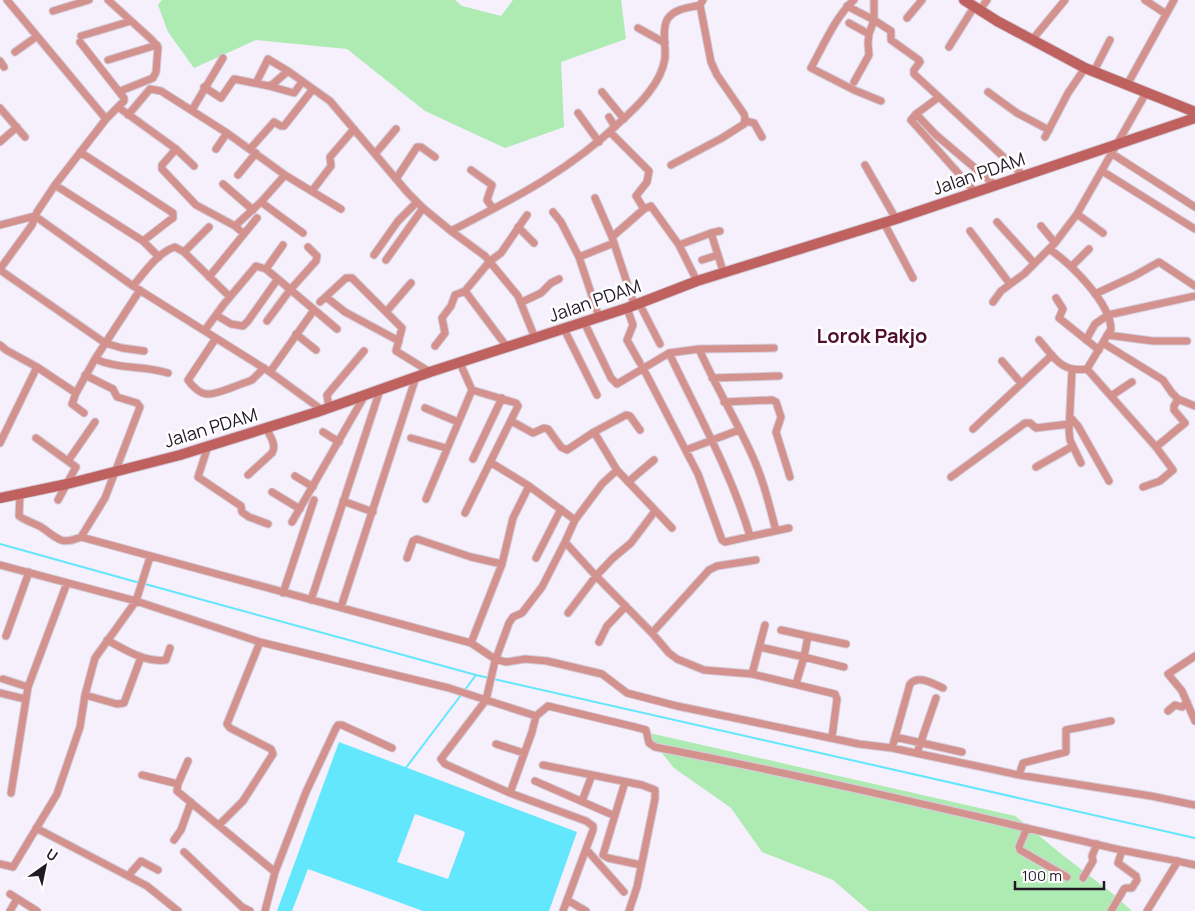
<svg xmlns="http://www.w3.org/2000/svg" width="1195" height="911" viewBox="0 0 1195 911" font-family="Manrope,sans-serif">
	<rect width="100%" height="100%" fill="#f6effc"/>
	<path fill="#adebb3" d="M 162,0 L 455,0 L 462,6 L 501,16 L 513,0 L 621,0 L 626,39 L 561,62 L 564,127 L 505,148 L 425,111 L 347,49 L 256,40 L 194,68 L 168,32 L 158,5 Z
		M 645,732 L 1015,816 L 1060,853 L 1113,894 L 1132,911 L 869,911 L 833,880 L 762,852 L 731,808 L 674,768 Z"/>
	<path fill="#62e7fc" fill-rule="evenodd" d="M 339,742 L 577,832 L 549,911 L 423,911 L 308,869 L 292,911 L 277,911 ZM 415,814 L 463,831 L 465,833 L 448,879 L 397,862 Z"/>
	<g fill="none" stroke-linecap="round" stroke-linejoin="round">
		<path stroke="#62e7fc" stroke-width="2" d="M 0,544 L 140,583
			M 145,584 L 476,675 L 1195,838
			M 464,691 L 476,675
			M 405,769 L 461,695"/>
		<g stroke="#d4cdda" stroke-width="9">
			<path id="street" d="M 7,0 L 106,119
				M 108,0 L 151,39 L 158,47 L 156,72 L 153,78 L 123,90
				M 854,0 C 836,16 823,46 811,68 L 854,90 L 881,101
				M 1145,0 L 1166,14
				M 847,6 L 874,20 L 891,31 L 891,40 L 919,60 L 920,62 L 914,70 L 914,74 L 939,97 L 916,114 L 936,135 L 995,185
				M 53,11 L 89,0
				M 979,11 L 987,0
				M 907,18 L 922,0
				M 849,23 L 869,34 L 874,20 L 874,0
				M 638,28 L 665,43
				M 81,36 L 131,21
				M 1032,40 L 1065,0
				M 949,47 L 974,7
				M 15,52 L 36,37
				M 108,60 L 157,45
				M 0,61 L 4,67
				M 1094,71 L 1110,40
				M 854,82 L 869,55 L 868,43 L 869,34
				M 256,83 L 268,59 L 288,71
				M 1127,85 L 1174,0
				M 269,86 L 294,93 L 302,82
				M 204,87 L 221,98 L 234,79 L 269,86 L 273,84 L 288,71 L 330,101 L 408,193 L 423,208 L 451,231 L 485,256 L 518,296 L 535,338
				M 602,92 L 624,119
				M 988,92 L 1017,113 L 1049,130
				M 939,97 L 1024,176
				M 118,107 L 176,149 L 194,166
				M 0,108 L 25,137
				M 192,110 L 223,58
				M 578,113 L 599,142
				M 916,114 L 911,120 L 975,192
				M 128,115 L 150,89 L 161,91 L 227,133 L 285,175 L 341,209
				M 609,117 L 615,127
				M 745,121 L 754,123 L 762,137
				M 610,132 L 649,171 L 647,182 L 636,196 L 644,209
				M 1045,137 L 1068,93 L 1085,68
				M 0,142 L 17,127
				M 176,149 L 162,165 L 162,169 L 196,205 L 235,226 L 244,234
				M 216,149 L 227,133
				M 250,149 L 274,122 L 281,126 L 284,126 L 313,89
				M 80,152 L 173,213 L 173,218 L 170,220 L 143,241
				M 1111,153 L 1195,207
				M 375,154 L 396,129
				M 671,165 L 722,138 L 744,124 L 745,118 L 744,114 L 717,75 L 711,62 L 700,5 L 703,0
				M 865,165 L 896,219
				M 471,170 L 492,185 L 487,200 L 493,209
				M 1102,171 L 1195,229
				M 238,175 L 256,153
				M 396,179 L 417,147 L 421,147 L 435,157
				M 223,184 L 253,210
				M 55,185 L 143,241 L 159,257
				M 312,191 L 331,166 L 330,157 L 354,129
				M 595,198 L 612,237 L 634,304
				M 261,202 L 303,233
				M 553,212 L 561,222 L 579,257 L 599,317
				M 1077,214 L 1103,233
				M 997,222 L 1034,263
				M 884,223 L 913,278
				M 0,225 L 35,216 L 133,286 L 270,372 L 322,410
				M 235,226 L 261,202 L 285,175
				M 1041,226 L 1055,243
				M 518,227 L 534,243
				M 451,231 C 513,199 569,171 620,122 C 630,113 641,103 649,92 C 657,82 663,71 665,58 C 666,46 661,26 669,17 C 677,8 689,8 700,5
				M 970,231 L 1010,284
				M 711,233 L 724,274
				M 612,237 L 644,209 L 651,206 L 679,245 L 697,281
				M 679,245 L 711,233 L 720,231
				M 184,252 L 209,227
				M 374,255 L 398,221 L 417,202
				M 579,257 L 614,243
				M 386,260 L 423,208
				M 702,260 L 718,255
				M 1072,266 L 1089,249
				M 0,269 L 32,225 L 37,212 L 55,185 L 106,119 L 124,101 L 124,98 L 80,42
				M 266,269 L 283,245
				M 0,270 L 105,343 L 122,348 L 144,351
				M 209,277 L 257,218
				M 133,286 C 144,273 158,252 175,247 L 184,252 L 230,297
				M 465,291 L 507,347
				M 1095,294 L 1134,276 L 1159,262 L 1195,286
				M 326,297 L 345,312 L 399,341
				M 1056,298 L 1063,309 L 1059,318 L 1099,350
				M 320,302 L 346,278 L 352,278 L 402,328 L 396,351 L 430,372
				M 522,302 L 541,293 L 551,283 L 559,279
				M 993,302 L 1001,291 L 1024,274 L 1055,243 L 1077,214 L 1146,93
				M 639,303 L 660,344
				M 627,308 L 633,325 L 627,340 L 640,363
				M 386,312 L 411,283
				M 216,315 L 231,324 L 243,326 L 248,321 L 277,280
				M 267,321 L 290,290 L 316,261 L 317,256 L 308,247
				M 584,322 L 611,378 L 617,384 L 669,353 L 699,349 C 715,385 735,418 751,453 C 763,478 769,504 776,531
				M 564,329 L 597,395
				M 205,330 L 224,304 L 256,266 L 266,269 L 337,329
				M 296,334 L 316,350
				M 1107,335 L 1153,341 L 1187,341
				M 216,338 L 188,380 C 191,385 200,394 207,394 C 216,395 237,385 247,382 L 252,380 L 264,368
				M 1039,340 C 1054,357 1061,373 1087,369 L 1111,329 C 1110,302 1070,263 1049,249
				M 1086,340 L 1095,324 L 1108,315 L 1195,296
				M 1103,343 L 1163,380 L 1172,393 L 1178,399 L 1195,406
				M 0,345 L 6,350 L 37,367 L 76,393 L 95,359 L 140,290
				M 435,346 L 445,333 L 442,318 L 451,306 L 455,295 L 465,291 L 490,261 L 501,253 L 527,215
				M 699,349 L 774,348
				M 669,353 C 698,414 731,472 750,536
				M 95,359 C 120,370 143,365 168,373
				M 1002,361 L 1021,383
				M 460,363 L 472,390 L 516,403 L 518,406 L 465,513
				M 643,368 L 698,474 L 722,540 L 725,542 L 789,528
				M 1087,369 L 1156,447 L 1173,470 L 1160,481 L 1143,487
				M 1072,370 L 1069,430 L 1070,440 L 1081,463
				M 270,372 L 314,310
				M 85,375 L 113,389 L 117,397 L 137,403 L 140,407 L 105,498 L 81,537 L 471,643 L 495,659 L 506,662 L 525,659 L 547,661 L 602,674 L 627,693 L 677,706 L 859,744 L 892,748 L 1019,775 L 1151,796 L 1195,805
				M 712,378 L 779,376
				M 76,393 L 72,404 L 84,413
				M 1111,396 L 1132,382
				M 724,402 L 772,400 L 776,402 L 781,417 L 776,432 L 790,477
				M 329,408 L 327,395 L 364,351
				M 425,408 L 458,422
				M 1070,417 L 1078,426 L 1109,481
				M 511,421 L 533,433 L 544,428 L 548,429 L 561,447 L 567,450 L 594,432 L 626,415 L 630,416 L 640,430
				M 973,429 L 1052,355
				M 323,432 L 339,442
				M 594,432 L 617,470 L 672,528
				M 36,438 L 76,467 L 58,500
				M 411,438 L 446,448
				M 0,443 L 37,367
				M 208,446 L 198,477 L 241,506 L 242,512 L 249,517 L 268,524
				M 1156,447 L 1185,423 L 1174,410 L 1174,406 L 1178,399
				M 686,450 L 739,430
				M 473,459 L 502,398
				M 68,461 L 95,422
				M 490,462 L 529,486 L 575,520 L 565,542 L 596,576 L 652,633 L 669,653 L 677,659 L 704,670 L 752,674 L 835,694 L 837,699 L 832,737
				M 1036,467 L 1073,446
				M 248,475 L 272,453 C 277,445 270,436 266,428
				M 295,476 L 313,487
				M 951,477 L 1025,423 L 1030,423 L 1036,428 L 1069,424
				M 628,482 L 654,460
				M 272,492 L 300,509
				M 20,494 L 19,516 C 26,521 34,523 41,527 C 58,538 60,546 81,537
				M 426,499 L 472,390
				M 343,501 L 373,512
				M 575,520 L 602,484 L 617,470
				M 292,522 L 365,395
				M 407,558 L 413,541 L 417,539 L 471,557 L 502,564
				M 536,558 L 561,509
				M 0,565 L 136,601 L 260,642 L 449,688 L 536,716 L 548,706 L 635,727 L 646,730 L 649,743 L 655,747 C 811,777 966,814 1121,850 C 1145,855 1170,859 1195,865
				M 283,593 L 314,500
				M 311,600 L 380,390
				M 341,607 L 416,377
				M 568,613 L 596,576 L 613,558 L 631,543 L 655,511
				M 781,630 L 808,636 L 804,657 L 844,667
				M 652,633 L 709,570 L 717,566 L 756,560
				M 6,636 L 29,572
				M 808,636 L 846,644
				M 107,640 C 125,650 146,663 166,660 L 170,648
				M 599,642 L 607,626 L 626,606
				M 471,643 L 502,564 L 513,518 L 529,486
				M 764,648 L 804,657 L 796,684
				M 1195,656 L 1168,674 L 1182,691 L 1195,721
				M 752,674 L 765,625
				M 3,679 L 28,687
				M 0,693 L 25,699
				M 85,695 L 117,704 L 124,703 L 141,657
				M 1168,711 L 1175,705 L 1182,707 L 1187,702
				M 895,737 L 962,752
				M 496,744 L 524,753
				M 892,748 L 910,684 C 919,674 933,684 943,688
				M 917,753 L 936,698
				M 543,765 L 642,785 L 655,790 L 655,799 L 637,887 L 629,911
				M 142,775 L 178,784 L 177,791 L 275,872 L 265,911
				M 1019,775 L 1023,763 L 1066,752 L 1066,730 L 1111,721
				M 535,781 L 615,816
				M 625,782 L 603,855 L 608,858 L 641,865
				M 178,784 L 188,761
				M 11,793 L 28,687 L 67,583
				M 510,793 L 532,732 L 536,716
				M 582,801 L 592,775
				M 219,825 L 243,801 L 273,754 L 271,749 L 230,728 L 227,724 L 260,642
				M 36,828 L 128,876 L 141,861 L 158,870
				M 1027,828 L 1019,847 L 1020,850 L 1067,877
				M 174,840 L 181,830 L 191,802
				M 586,849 L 624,892
				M 184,852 L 242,907 L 250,911
				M 0,864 L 13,867 L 57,794 L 80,727 L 85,695 L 95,658 L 136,601 L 150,557
				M 275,872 L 306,792 L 336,728 L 338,725 L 342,725 L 392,748
				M 128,876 L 147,886 L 178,911
				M 1083,878 L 1093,861 L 1092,856 L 1097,844
				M 10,894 L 37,911
				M 567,900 L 586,911
				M 10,911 L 17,899
				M 563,911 L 593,830 L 593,826 L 586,821 L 510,793 L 445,764 L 441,759 L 486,700 L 495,661 L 509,623 L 513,617 L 522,613 L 542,587 L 565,542
				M 1111,911 L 1124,889 L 1126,888 L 1132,888 L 1137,880 L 1136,876 L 1118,863 L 1122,850
				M 1147,911 L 1178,861"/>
		</g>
		<g stroke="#d4cdda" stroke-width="12">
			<path id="secondary" d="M 964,0 L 997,21 L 1085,68 L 1195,112
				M 0,498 L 67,484 L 180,455 L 317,412 L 430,372 L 627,308 L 697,281 L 896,219 L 1195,118"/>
		</g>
		<use href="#street" stroke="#d4928f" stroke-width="7"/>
		<use href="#secondary" stroke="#bf615f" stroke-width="10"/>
	</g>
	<g text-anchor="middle" stroke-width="5" stroke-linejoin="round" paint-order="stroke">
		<g font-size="18" fill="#211a25" stroke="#fff">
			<text transform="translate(979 174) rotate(-19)" y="6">Jalan PDAM</text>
			<text transform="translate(595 301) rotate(-19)" y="6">Jalan PDAM</text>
			<text transform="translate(211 428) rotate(-17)" y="6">Jalan PDAM</text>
		</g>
		<g font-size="20" font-weight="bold" fill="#500f2f" stroke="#fff">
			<text x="872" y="343">Lorok Pakjo</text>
		</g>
	</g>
	<g transform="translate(45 866) rotate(33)" stroke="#ffffff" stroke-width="4" paint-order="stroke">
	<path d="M0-4L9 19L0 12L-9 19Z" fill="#211a25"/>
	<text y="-8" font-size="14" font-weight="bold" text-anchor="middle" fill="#211a25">U</text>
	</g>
	<path d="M1015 881v8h89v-8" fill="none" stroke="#211a25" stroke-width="2.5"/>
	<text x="1022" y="881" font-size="15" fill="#211a25" stroke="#ffffff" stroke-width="4" paint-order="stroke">100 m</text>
</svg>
